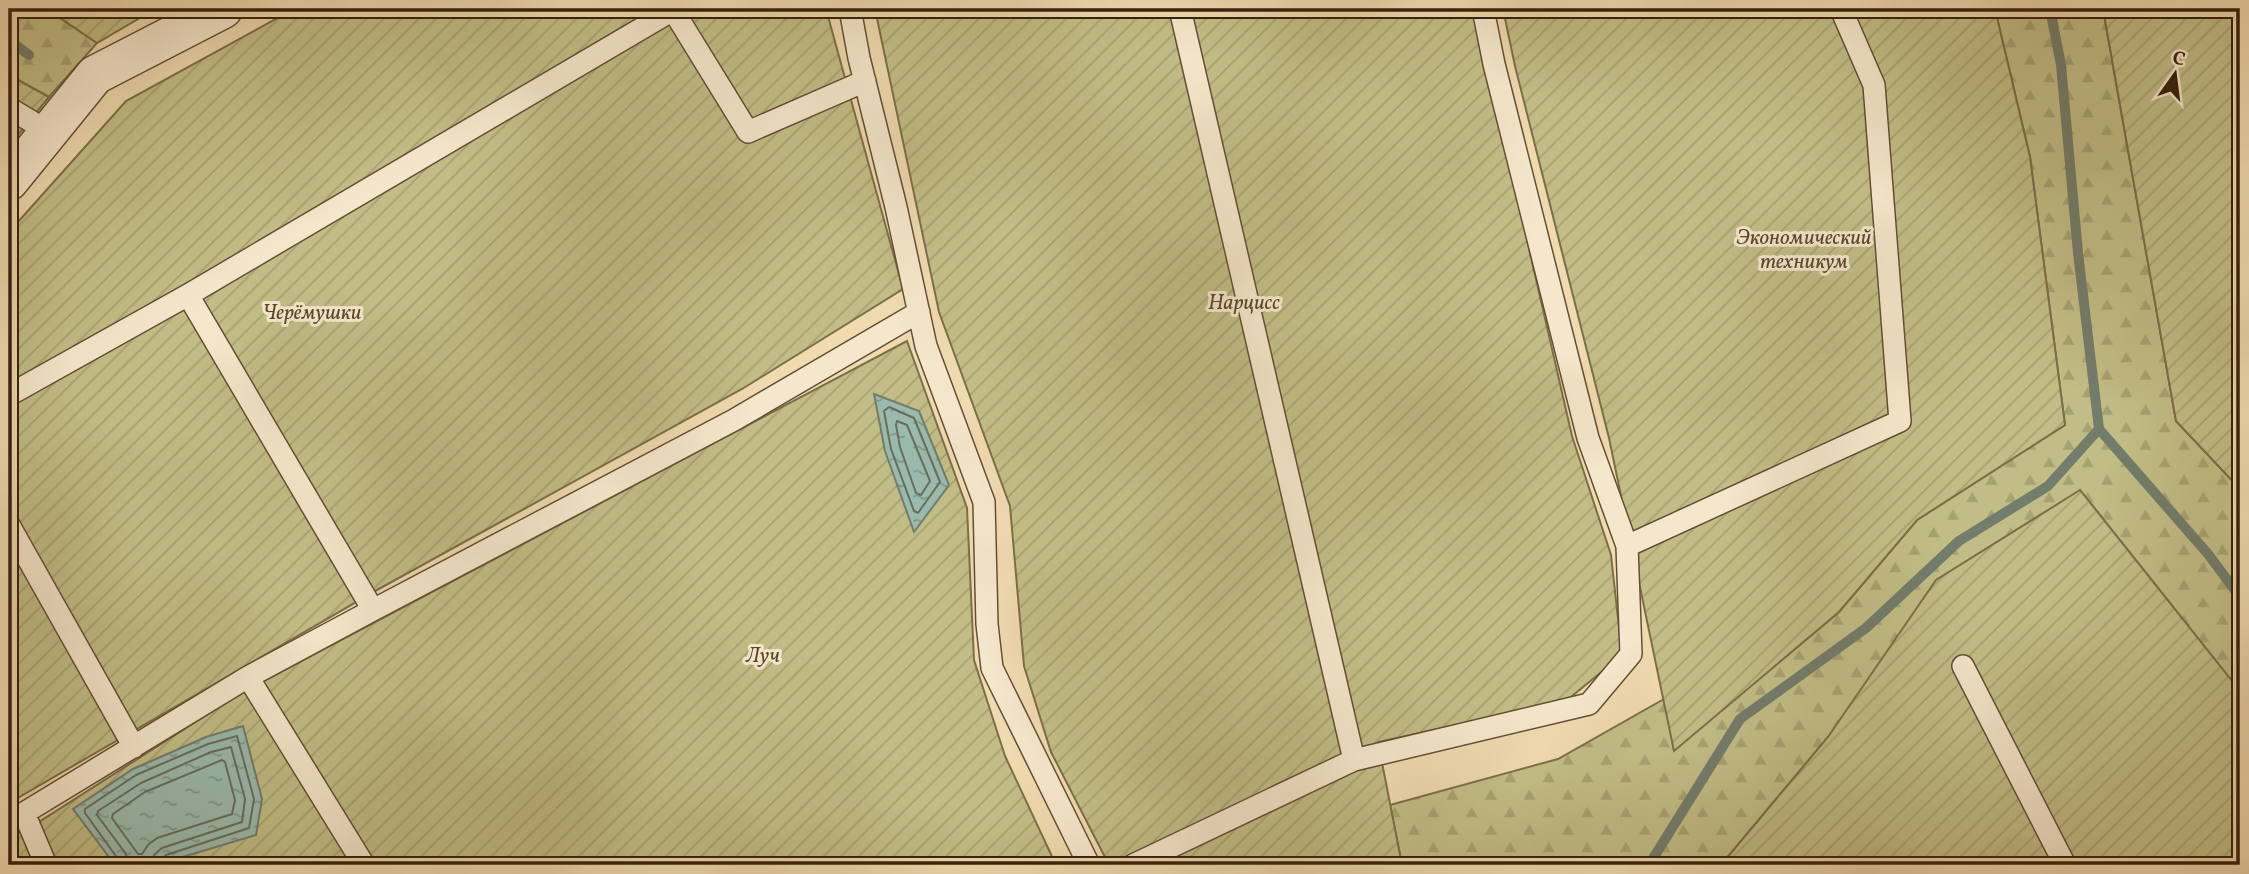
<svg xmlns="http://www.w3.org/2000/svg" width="2249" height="874" viewBox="0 0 2249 874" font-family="Vollkorn,serif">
	<defs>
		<pattern id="forest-firs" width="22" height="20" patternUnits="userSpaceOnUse" patternTransform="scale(1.75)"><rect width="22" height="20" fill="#c2bd86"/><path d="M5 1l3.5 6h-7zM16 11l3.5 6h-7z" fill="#a7a272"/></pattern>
		<pattern id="garden-furrows" width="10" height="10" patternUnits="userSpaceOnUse" patternTransform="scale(1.75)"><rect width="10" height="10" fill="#c2bd86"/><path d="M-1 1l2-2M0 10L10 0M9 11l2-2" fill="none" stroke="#a7a272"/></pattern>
		<pattern id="water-ripples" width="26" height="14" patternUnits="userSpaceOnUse" patternTransform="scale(1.75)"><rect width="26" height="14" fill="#9abaad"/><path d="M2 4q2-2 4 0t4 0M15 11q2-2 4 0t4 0" fill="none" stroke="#7e978b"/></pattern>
	</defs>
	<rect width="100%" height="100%" fill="#f0dab0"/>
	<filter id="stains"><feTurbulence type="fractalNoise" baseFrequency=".00286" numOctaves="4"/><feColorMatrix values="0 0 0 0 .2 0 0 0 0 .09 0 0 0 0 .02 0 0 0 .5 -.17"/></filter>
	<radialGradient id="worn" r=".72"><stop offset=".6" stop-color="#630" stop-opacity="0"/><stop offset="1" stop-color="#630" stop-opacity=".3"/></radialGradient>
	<path fill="url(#forest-firs)" stroke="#7c6f48" stroke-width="2" d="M 9,9 L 47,9 L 97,43 L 49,97 L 9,75 Z
		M 1995,9 L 2103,9 L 2176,421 L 2240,489 L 2240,691 L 2080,490 L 1828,737 L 1721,865 L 1402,865 L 1390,805 L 1558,759 L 1664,699 L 1674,750 L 1839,612 L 1917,520 L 2065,425 L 2030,157 Z"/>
	<path fill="url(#garden-furrows)" stroke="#7c6f48" stroke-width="2" d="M 47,9 L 155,9 L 97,43 Z
		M 294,9 L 826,9 L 903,289 L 742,389 L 377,590 L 9,803 L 9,232 L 126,101 Z
		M 875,9 L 1474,9 L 1572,436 L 1611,555 L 1622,655 L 1566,701 L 1378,742 L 1402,865 L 1109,865 L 1051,752 L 1024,666 L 1010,506 L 939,312 Z
		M 1503,9 L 1995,9 L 2030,157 L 2065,425 L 1917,520 L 1839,612 L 1674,751 L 1609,438 L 1515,66 Z
		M 2103,9 L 2240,9 L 2240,489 L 2176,421 Z
		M 9,75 L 49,97 L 9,146 Z
		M 907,341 L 967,508 L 974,660 L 1005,756 L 1056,865 L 9,865 L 9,837 L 34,825 L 241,693 Z
		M 2080,490 L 2240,691 L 2240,865 L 1721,865 L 1828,737 L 1936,580 Z"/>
	<path fill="url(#water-ripples)" stroke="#727d6c" stroke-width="2" d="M 874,394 L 919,411 L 949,485 L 914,532 L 885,451 Z
		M 243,726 L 262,799 L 256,835 L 156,865 L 115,865 L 73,809 L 133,769 L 206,737 Z"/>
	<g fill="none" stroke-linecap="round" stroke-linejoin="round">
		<path stroke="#686e5c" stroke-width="2" d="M 889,407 L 914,418 L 940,482 L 918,513 L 914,511 L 891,449 L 884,411 Z
			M 897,421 L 907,425 L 930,481 L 921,495 L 916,493 L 900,447 L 896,425 Z
			M 222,760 L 225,762 L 235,800 L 232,814 L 157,838 L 148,845 L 142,854 L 138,854 L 112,818 L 113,814 L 145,792 Z
			M 120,865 L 118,859 L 85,813 L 85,809 L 136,775 L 208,744 L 237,736 L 254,799 L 249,828 L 166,855 L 162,859 L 161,865
			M 128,865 L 126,854 L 97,815 L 98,811 L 141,783 L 211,752 L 231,747 L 245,799 L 242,822 L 162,848 L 154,855 L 152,865"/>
		<path stroke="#727d6c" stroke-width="10" d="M 2050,9 L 2061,65 L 2078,253 L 2099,429 L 2208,554 L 2240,597
			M 9,40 L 29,55
			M 1649,865 L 1740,719 L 1866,628 L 1959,541 L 2048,486 L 2099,429"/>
		<g stroke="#644f34" stroke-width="24">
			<path id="lane" d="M 850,9 L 859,58 L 896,207 L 926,346 L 984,502 L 987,624 L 992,668 L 1089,865
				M 1483,9 L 1494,64 L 1588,438 L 1627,546
				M 9,108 L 49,132
				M 188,295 L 373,610 L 734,420 L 919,312
				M 9,395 L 188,295 L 673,10 L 748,132 L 865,81
				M 9,525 L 134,747
				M 1963,666 L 2065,865
				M 248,677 L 364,865
				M 1354,760 L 1589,704 L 1631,654 L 1627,546 L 1900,421 L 1874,85 L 1841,9
				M 46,865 L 24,813 L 248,677 L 373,610
				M 1133,865 L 1354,760 L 1180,9"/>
		</g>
		<g stroke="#644f34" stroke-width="41">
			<path id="street" d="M 9,181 L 95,75 L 223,9"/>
		</g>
		<use href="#lane" stroke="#f5e7cc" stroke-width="21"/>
		<use href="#street" stroke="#f5e7cc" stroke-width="38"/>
	</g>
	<g text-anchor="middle" stroke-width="6" stroke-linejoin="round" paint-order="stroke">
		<g font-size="21" font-style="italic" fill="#59482a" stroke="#f5e7cc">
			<text x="1804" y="244">Экономический<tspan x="1804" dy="24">техникум</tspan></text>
			<text x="1244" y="309">Нарцисс</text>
			<text x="312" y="319">Черёмушки</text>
			<text x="763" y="662">Луч</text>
		</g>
	</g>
	<rect width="2249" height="874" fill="none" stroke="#f0dab0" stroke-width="35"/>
	<rect x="10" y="10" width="2228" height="853" fill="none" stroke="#36210b" stroke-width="3.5"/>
	<rect x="18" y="18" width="2214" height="839" fill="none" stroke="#36210b" stroke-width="2"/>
	<g transform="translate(2175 74) rotate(14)" stroke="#f5e7cc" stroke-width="5" paint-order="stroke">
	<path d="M0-5L12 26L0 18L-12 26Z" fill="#36210b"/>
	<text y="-10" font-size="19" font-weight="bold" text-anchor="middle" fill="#36210b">С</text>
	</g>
	<rect width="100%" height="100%" filter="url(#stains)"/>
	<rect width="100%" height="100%" fill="url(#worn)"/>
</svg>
